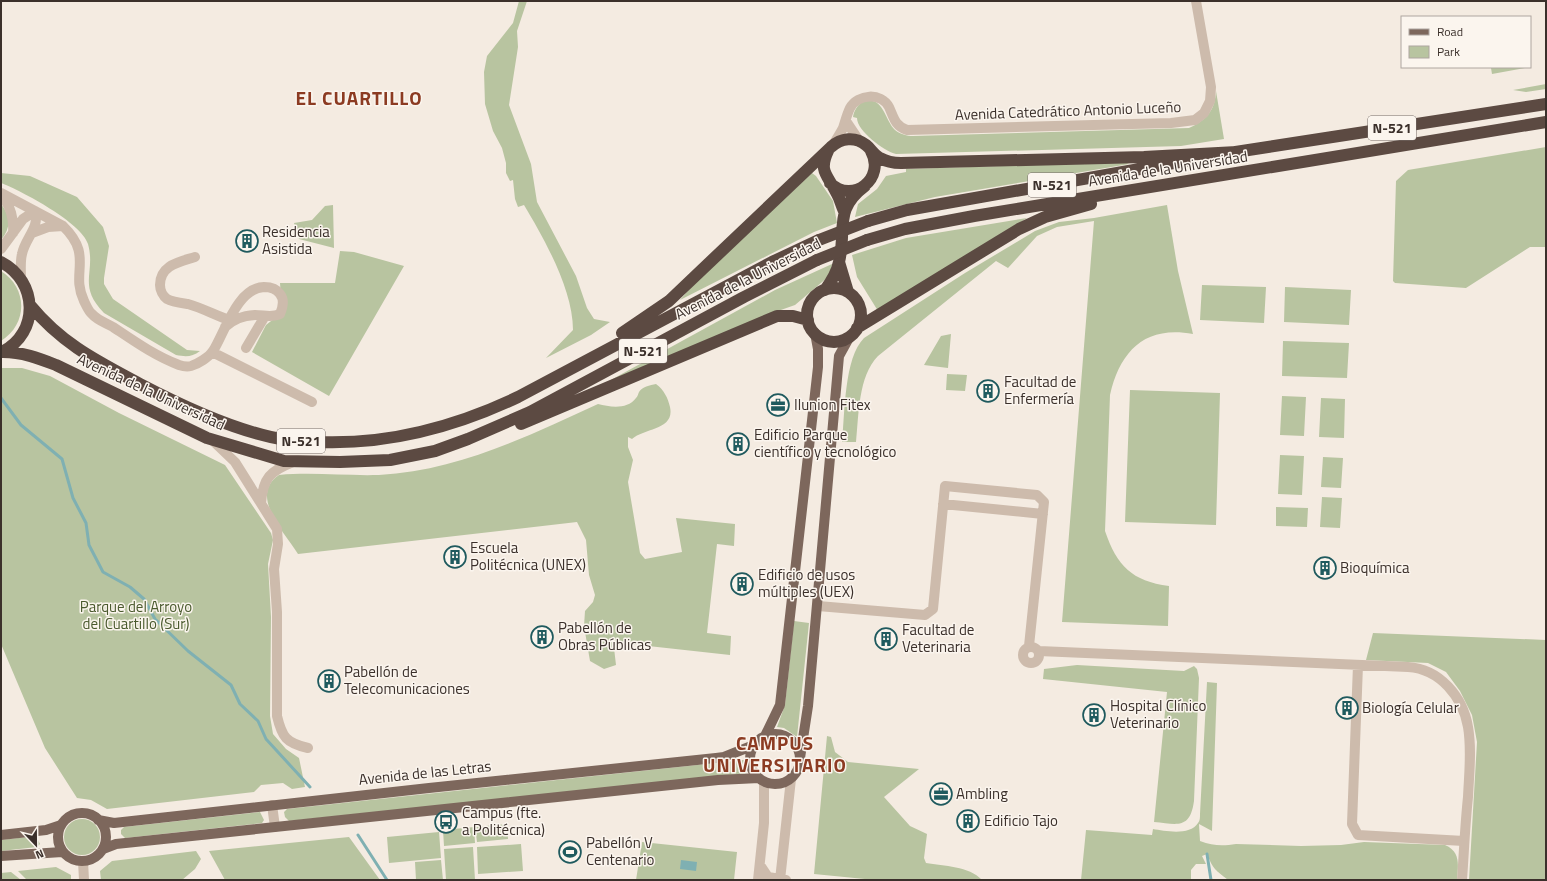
<svg xmlns="http://www.w3.org/2000/svg" width="1547" height="881" viewBox="0 0 1547 881" font-family="'Titillium Web',sans-serif">
	<rect width="100%" height="100%" fill="#f4ebe1"/>
	<path fill="#b8c4a0" d="M 519,1 L 527,1 L 517,31 L 518,47 L 509,105 L 531,164 L 537,202 L 576,276 L 587,308 L 594,319 L 610,322 L 591,335 L 546,358 L 573,330 C 573,290 545,240 524,205 L 518,207 L 515,199 L 513,180 L 510,181 L 506,173 L 506,163 L 502,148 L 493,131 L 485,104 L 484,72 L 487,56 L 513,23 Z
		M 1498,67 L 1525,67 L 1525,68 L 1492,74 L 1491,68 Z
		M 1546,84 L 1546,89 L 1526,92 L 1513,90 Z
		M 1216,91 L 1224,139 L 1181,146 L 896,154 C 884,151 857,131 857,118 L 853,117 C 854,111 857,105 863,102 C 883,94 885,121 895,130 C 900,134 907,136 913,136 L 1189,128 C 1207,120 1215,110 1216,91 Z
		M 1546,147 L 1546,247 L 1530,247 L 1466,288 L 1395,283 L 1393,281 L 1396,181 L 1408,170 Z
		M 1125,162 L 1129,164 L 935,197 L 855,217 L 858,204 L 877,189 L 886,176 L 906,172 L 906,169 Z
		M 1,173 L 30,176 L 77,197 L 103,227 L 109,246 L 104,278 L 104,284 L 113,299 L 187,350 L 200,351 C 192,357 186,357 176,355 L 104,313 C 77,285 96,273 88,244 C 82,223 22,191 1,183 Z
		M 812,173 L 816,176 L 833,201 L 837,223 L 814,232 L 680,300 L 701,276 Z
		M 1,204 C 11,216 11,228 1,240 Z
		M 333,205 L 334,248 L 299,239 L 294,223 L 312,220 L 325,206 Z
		M 1167,205 L 1178,271 L 1193,334 C 1145,325 1120,351 1110,395 L 1105,531 C 1117,566 1132,581 1169,586 L 1168,626 L 1062,622 L 1094,221 L 1057,227 L 1037,236 L 1008,268 L 996,261 L 878,356 C 858,377 859,414 856,442 L 842,442 C 845,413 844,358 864,338 L 965,273 L 1035,231 L 1059,222 L 1094,218 Z
		M 1027,218 L 878,311 L 857,277 L 852,255 L 906,238 Z
		M 340,251 L 354,252 L 404,266 L 329,396 L 252,352 L 266,325 L 280,314 L 281,296 L 280,283 L 335,283 Z
		M 832,264 L 831,272 L 828,277 L 795,305 L 778,311 L 609,381 L 775,290 Z
		M 1,271 C 28,288 28,324 1,341 Z
		M 1202,285 L 1266,287 L 1264,323 L 1200,320 Z
		M 1285,287 L 1351,290 L 1349,325 L 1284,322 Z
		M 951,334 L 948,368 L 924,365 L 941,336 Z
		M 1283,341 L 1349,343 L 1347,378 L 1282,376 Z
		M 1,368 L 22,368 L 50,376 L 119,413 L 225,465 L 271,533 L 273,540 L 268,564 L 271,617 L 270,716 L 273,734 L 286,749 L 299,758 L 305,787 L 292,789 L 283,783 L 261,785 L 254,792 L 107,809 L 91,800 L 77,798 L 45,748 L 1,644 Z
		M 947,374 L 967,375 L 965,391 L 946,390 Z
		M 656,384 C 664,390 668,398 670,407 C 675,430 645,428 632,439 L 628,437 L 628,447 L 633,460 L 628,482 L 640,553 L 645,559 L 682,552 L 676,518 L 735,524 L 734,546 L 717,544 L 707,633 L 731,636 L 730,655 L 621,643 L 614,648 L 616,665 L 604,669 L 590,661 L 584,626 L 585,611 L 593,602 L 595,595 L 589,575 L 586,540 L 577,522 L 298,554 C 285,533 248,495 279,475 C 312,472 346,476 379,475 C 458,471 528,436 598,404 C 610,407 627,410 636,398 C 638,396 638,394 639,392 C 642,387 650,385 656,384 Z
		M 1130,390 L 1220,393 L 1216,525 L 1125,522 Z
		M 1282,396 L 1306,397 L 1304,436 L 1280,435 Z
		M 1321,398 L 1345,399 L 1344,438 L 1319,437 Z
		M 1280,455 L 1304,456 L 1302,495 L 1278,494 Z
		M 1323,457 L 1343,458 L 1341,488 L 1321,487 Z
		M 1322,497 L 1342,498 L 1340,528 L 1320,527 Z
		M 1276,507 L 1308,508 L 1307,527 L 1276,526 Z
		M 794,621 L 809,623 L 797,737 L 784,728 L 777,727 L 785,705 Z
		M 1373,633 L 1546,640 L 1546,880 L 1469,880 L 1477,742 L 1472,715 L 1460,691 L 1446,672 L 1428,663 L 1366,660 Z
		M 1077,665 L 1184,671 L 1194,666 L 1197,669 L 1199,678 L 1194,801 C 1190,830 1177,824 1154,822 L 1167,692 L 1043,679 L 1044,669 Z
		M 1207,682 L 1217,683 L 1212,831 L 1199,824 L 1200,841 C 1213,846 1223,846 1236,844 L 1301,846 L 1341,845 L 1364,842 L 1445,845 C 1461,852 1458,865 1457,880 L 1228,880 C 1215,869 1214,871 1207,854 L 1202,856 L 1206,864 L 1196,864 L 1191,870 L 1191,880 L 1081,880 L 1086,830 L 1152,835 L 1153,829 C 1165,831 1190,836 1198,823 C 1200,821 1200,817 1200,814 Z
		M 827,736 L 831,737 L 835,752 L 848,762 L 919,769 L 884,797 L 910,826 L 927,834 L 924,858 L 926,863 C 944,866 969,866 982,880 L 875,880 L 814,874 Z
		M 744,760 L 746,774 L 289,821 L 285,817 L 284,812 L 287,809 Z
		M 260,812 L 264,820 L 262,823 L 125,838 L 121,834 L 121,830 L 124,827 Z
		M64 837a18 18 0 1 1 36 0a18 18 0 1 1-36 0Z
		M 507,824 L 508,839 L 477,842 L 475,827 Z
		M 474,827 L 475,843 L 444,846 L 443,830 Z
		M 439,832 L 441,858 L 389,863 L 387,837 Z
		M 36,836 L 40,844 L 37,847 L 1,851 L 1,840 Z
		M 349,837 L 380,880 L 225,880 L 209,851 Z
		M 642,842 L 737,852 L 734,880 L 636,880 Z
		M 521,844 L 523,871 L 478,874 L 477,847 Z
		M 473,847 L 475,880 L 446,880 L 444,849 Z
		M 196,851 L 201,859 L 195,869 L 182,880 L 101,880 L 100,871 L 112,861 Z
		M 441,860 L 443,880 L 416,880 L 415,862 Z
		M 56,867 L 71,875 L 71,880 L 27,880 L 18,871 Z
		M 11,872 L 21,880 L 1,880 L 1,873 Z"/>
	<path fill="#7fb0b2" d="M 681,860 L 697,862 L 696,871 L 680,869 Z"/>
	<g fill="none" stroke-linecap="round" stroke-linejoin="round">
		<path stroke="#7fb0b2" stroke-width="3" d="M 1,398 L 21,425 L 62,459 L 73,498 L 86,523 L 89,545 L 103,572 L 130,587 L 144,599 L 155,619 L 188,651 L 231,685 L 240,704 L 258,721 L 266,739 L 310,787
			M 358,835 L 387,880
			M 1207,854 L 1211,880"/>
		<path stroke="#cdbbac" stroke-width="10" d="M 846,121 L 860,142
			M 834,144 C 836,139 840,134 843,128 C 845,122 847,114 850,108 C 858,94 881,92 889,107 C 894,118 895,126 907,130 L 1171,123 L 1195,120 L 1204,113 L 1210,101 L 1211,87 L 1196,1
			M 1,193 L 63,226 C 94,256 70,272 84,301 C 86,305 89,312 92,314 C 97,320 106,323 113,327 C 134,341 155,356 179,365 C 182,366 187,367 191,366 C 198,364 209,357 213,351 C 225,332 237,288 264,287 C 270,287 276,288 280,294 C 285,300 283,307 280,314 C 272,318 264,315 255,315 C 242,316 234,319 225,327
			M 1,196 C 11,205 14,220 13,233
			M 32,233 L 48,227 L 63,226
			M 1,249 L 23,219 L 35,211
			M 195,257 C 179,262 160,265 160,285 C 160,290 163,296 167,299 C 172,302 181,303 188,304 C 202,308 215,315 229,320
			M 21,279 C 21,271 20,262 22,254 C 25,238 40,228 35,211
			M 246,348 L 265,316
			M 212,352 L 312,402
			M 212,440 L 235,462 L 277,529 L 278,544 L 274,569 L 277,612 L 277,716 C 282,737 286,743 308,748
			M 261,503 C 263,478 270,471 293,462
			M 943,504 L 1043,514
			M 818,606 L 925,615 L 933,609 L 945,486 L 1037,495 L 1044,502 L 1029,646
			M1023 655a8 8 0 1 1 16 0a8 8 0 1 1-16 0Z
			M 1039,651 L 1408,667 C 1440,669 1463,697 1468,727 C 1472,750 1469,774 1468,797 C 1465,825 1464,852 1462,880
			M 1358,665 L 1352,824 L 1358,835 L 1464,841
			M 272,805 L 275,827
			M 83,861 L 84,880
			M 760,865 L 768,877 L 786,880
			M 758,880 L 764,823 L 764,782
			M 780,880 L 791,779"/>
		<path stroke="#7d675c" stroke-width="10" d="M750 759a25 25 0 1 1 50 0a25 25 0 1 1-50 0Z
			M 765,736 L 780,705 L 818,367 L 818,349 L 815,333
			M 800,758 L 808,706 L 839,356 L 850,336
			M58 837a24 24 0 1 1 48 0a24 24 0 1 1-48 0Z
			M 98,820 L 114,823 L 429,788 L 716,758 L 724,757 L 754,745
			M 1,835 L 46,830 L 61,825
			M 103,849 L 116,844 L 718,780 L 759,778
			M 1,856 L 62,852"/>
		<path stroke="#5c4a42" stroke-width="12" d="M 828,151 C 818,172 828,175 837,194 C 840,199 841,205 844,211
			M 1229,153 L 1546,104
			M 830,183 C 853,205 886,178 871,151
			M 868,221 L 907,210 L 1185,161
			M 867,240 L 905,229 L 974,216 L 1546,122
			M 1,262 C 38,281 40,333 2,352
			M 839,262 L 848,292
			M807 315a27 27 0 1 1 54 0a27 27 0 1 1-54 0Z
			M 825,290 C 831,282 837,272 839,262 C 847,229 833,210 865,186
			M 30,305 C 62,344 97,361 140,384 C 184,407 237,432 286,440 C 296,442 307,441 317,442 C 387,445 455,427 518,397 L 772,262 L 819,240
			M 857,328 L 1019,229 L 1045,217 L 1091,204
			M 622,333 L 669,301 L 831,147 C 841,138 855,136 866,145 C 871,149 874,155 880,158 C 887,162 893,163 901,163 L 1144,157 L 1237,152
			M 3,352 C 22,352 38,358 56,365 L 207,438 L 284,461 L 340,462 L 390,460 L 435,451 L 468,439 L 530,412 L 744,297 L 817,260
			M 521,424 L 777,316 L 793,316 L 808,320"/>
		<path stroke="#5c4a42" stroke-width="12" d="M 819,240 L 868,221
			M 817,260 L 867,240"/>
	</g>
	<defs>
		<g id="building-ring" transform="scale(1.15)"><circle r="9.5" fill="#fbf5ee" stroke="#1f5a5e" stroke-width="1.5"/><path d="M-4-6H4V6H1V3H-1V6H-4ZM-2.5-4.3h1.7v1.8h-1.7ZM.8-4.3h1.7v1.8H.8ZM-2.5-1h1.7V.8h-1.7ZM.8-1h1.7V.8H.8Z" fill="#1f5a5e"/></g>
		<g id="office-ring" transform="scale(1.15)"><circle r="9.5" fill="#fbf5ee" stroke="#1f5a5e" stroke-width="1.5"/><path d="M-6-3h4V-5.5h4V-3h4V5H-6ZM-1-4.5V-3h2v-1.5ZM-6 0V1H6V0Z" fill="#1f5a5e"/></g>
		<g id="bus-ring" transform="scale(1.15)"><circle r="9.5" fill="#fbf5ee" stroke="#1f5a5e" stroke-width="1.5"/><path d="M-5-6H5V4H4V6H2V4H-2V6H-4V4H-5ZM-3.5-4V0h7V-4ZM-3.5 1.2v1.5H-2V1.2ZM2 1.2v1.5H3.5V1.2Z" fill="#1f5a5e"/></g>
		<g id="stadium-ring" transform="scale(1.15)"><circle r="9.5" fill="#fbf5ee" stroke="#1f5a5e" stroke-width="1.5"/><path d="M0-5a6.5 5 0 1 0 0 10a6.5 5 0 1 0 0-10ZM-3.5-1.8h7v3.6h-7Z" fill="#1f5a5e"/></g>
	</defs>
	<g fill-rule="evenodd">
		<use href="#building-ring" x="247" y="241"/>
		<use href="#building-ring" x="988" y="391"/>
		<use href="#office-ring" x="778" y="405"/>
		<use href="#building-ring" x="738" y="444"/>
		<use href="#building-ring" x="455" y="557"/>
		<use href="#building-ring" x="1325" y="568"/>
		<use href="#building-ring" x="742" y="584"/>
		<use href="#building-ring" x="542" y="637"/>
		<use href="#building-ring" x="886" y="639"/>
		<use href="#building-ring" x="329" y="681"/>
		<use href="#building-ring" x="1347" y="708"/>
		<use href="#building-ring" x="1094" y="715"/>
		<use href="#office-ring" x="941" y="794"/>
		<use href="#building-ring" x="968" y="821"/>
		<use href="#bus-ring" x="446" y="822"/>
		<use href="#stadium-ring" x="570" y="852"/>
	</g>
	<g text-anchor="middle" stroke-width="3" stroke-linejoin="round" paint-order="stroke">
		<g fill="#fbf5ee" stroke="#756b66" stroke-width="1">
			<rect x="1368" y="116" width="48" height="24" rx="3"/>
			<rect x="1028" y="173" width="48" height="24" rx="3"/>
			<rect x="619" y="339" width="48" height="24" rx="3"/>
			<rect x="277" y="429" width="48" height="24" rx="3"/>
		</g>
		<g font-size="14" font-weight="bold" fill="#3b302b">
			<text x="1392" y="133">N-521</text>
			<text x="1052" y="190">N-521</text>
			<text x="643" y="356">N-521</text>
			<text x="301" y="446">N-521</text>
		</g>
		<g font-size="15" fill="#3b302b" stroke="#fbf5ee">
			<text transform="translate(1068 111) rotate(-2)" y="5">Avenida Catedrático Antonio Luceño</text>
			<text transform="translate(1168 169) rotate(-9)" y="5">Avenida de la Universidad</text>
			<text transform="translate(748 279) rotate(-27)" y="5">Avenida de la Universidad</text>
			<text transform="translate(151 392) rotate(25)" y="5">Avenida de la Universidad</text>
			<text transform="translate(425 773) rotate(-6)" y="5">Avenida de las Letras</text>
		</g>
		<g font-size="15" fill="#3b302b" stroke="#fbf5ee" text-anchor="start">
			<text x="262" y="237">Residencia<tspan x="262" dy="17">Asistida</tspan></text>
			<text x="1004" y="387">Facultad de<tspan x="1004" dy="17">Enfermería</tspan></text>
			<text x="794" y="410">Ilunion Fitex</text>
			<text x="754" y="440">Edificio Parque<tspan x="754" dy="17">científico y tecnológico</tspan></text>
			<text x="470" y="553">Escuela<tspan x="470" dy="17">Politécnica (UNEX)</tspan></text>
			<text x="1340" y="573">Bioquímica</text>
			<text x="758" y="580">Edificio de usos<tspan x="758" dy="17">múltiples (UEX)</tspan></text>
			<text x="558" y="633">Pabellón de<tspan x="558" dy="17">Obras Públicas</tspan></text>
			<text x="902" y="635">Facultad de<tspan x="902" dy="17">Veterinaria</tspan></text>
			<text x="344" y="677">Pabellón de<tspan x="344" dy="17">Telecomunicaciones</tspan></text>
			<text x="1110" y="711">Hospital Clínico<tspan x="1110" dy="17">Veterinario</tspan></text>
			<text x="1362" y="713">Biología Celular</text>
			<text x="956" y="799">Ambling</text>
			<text x="462" y="818">Campus (fte.<tspan x="462" dy="17">a Politécnica)</tspan></text>
			<text x="984" y="826">Edificio Tajo</text>
			<text x="586" y="848">Pabellón V<tspan x="586" dy="17">Centenario</tspan></text>
		</g>
		<g font-size="15" fill="#4a5a2e" stroke="#fbf5ee">
			<text x="136" y="612">Parque del Arroyo<tspan x="136" dy="17">del Cuartillo (Sur)</tspan></text>
		</g>
		<g font-size="19" font-weight="bold" letter-spacing="1" fill="#8c3b22" stroke="#fbf5ee">
			<text x="359" y="105">EL CUARTILLO</text>
			<text x="775" y="750">CAMPUS<tspan x="775" dy="22">UNIVERSITARIO</tspan></text>
		</g>
	</g>
	<rect width="1547" height="881" fill="none" stroke="#3b302b" stroke-width="4"/>
	<rect x="1401" y="16" width="130" height="52" fill="#fbf5ee" stroke="#aea6a0"/>
	<rect x="1409" y="29" width="20" height="6" fill="#7d675c" stroke="#aea6a0"/>
	<text x="1437" y="36" font-size="12" fill="#3b302b">Road</text>
	<rect x="1409" y="46" width="20" height="12" fill="#b8c4a0" stroke="#aea6a0"/>
	<text x="1437" y="56" font-size="12" fill="#3b302b">Park</text>
	<g transform="translate(36 845) rotate(158)" stroke="#fbf5ee" stroke-width="3" paint-order="stroke">
	<path d="M0-3L7 15L0 10L-7 15Z" fill="#3b302b"/>
	<text y="-6" font-size="11" font-weight="bold" text-anchor="middle" fill="#3b302b">N</text>
	</g>
</svg>
